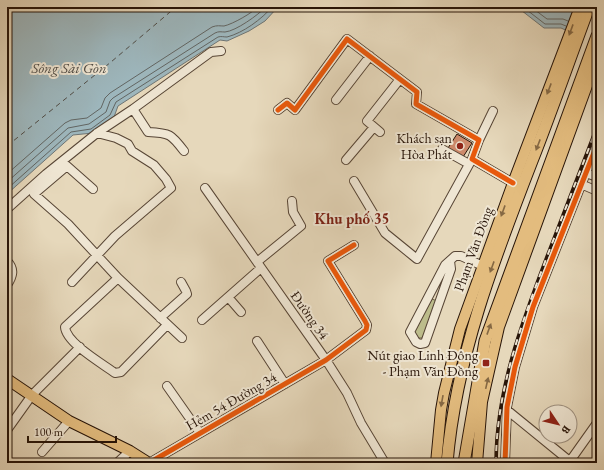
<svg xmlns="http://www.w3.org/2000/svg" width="604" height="470" viewBox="0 0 604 470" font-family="'EB Garamond',serif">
	<rect width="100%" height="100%" fill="#e6d8bb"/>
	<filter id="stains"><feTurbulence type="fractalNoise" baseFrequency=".005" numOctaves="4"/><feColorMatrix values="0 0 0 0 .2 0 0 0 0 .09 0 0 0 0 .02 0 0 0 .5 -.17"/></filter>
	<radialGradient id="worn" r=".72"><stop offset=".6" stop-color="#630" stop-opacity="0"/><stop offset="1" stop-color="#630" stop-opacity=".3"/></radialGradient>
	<path fill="#bcbc8b" stroke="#72684a" d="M 432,299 L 437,301 L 423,338 L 417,338 L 414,331 Z"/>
	<path fill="#9db6bc" stroke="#6e7574" d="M 7,7 L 278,7 L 265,21 L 249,31 L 227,41 L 220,40 L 118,106 L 114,117 L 93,133 L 73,135 L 7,194 Z
		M 517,7 L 597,7 L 597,44 L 561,28 L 544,28 Z"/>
	<path fill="#e6d8bb" d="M 576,7 L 597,7 L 597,46 L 567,33 Z"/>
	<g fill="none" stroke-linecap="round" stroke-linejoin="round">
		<path stroke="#626562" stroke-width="1" d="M 523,7 L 545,24 L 561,24 L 566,26
			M 531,7 L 547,19 L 563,19 L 568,21
			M 7,174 L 65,123 L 71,120 L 87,118 L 101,108 L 105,98 L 110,93 L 212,27 C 217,25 220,26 224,26 C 233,24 252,13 258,7
			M 7,182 L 68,128 L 89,124 L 106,112 L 110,101 L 113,98 L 215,33 C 219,31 221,32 225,32 C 236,31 258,15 266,7
			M 7,189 L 71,132 L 91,129 L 110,115 L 116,102 L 218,37 C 221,36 224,37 227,37 C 243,33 262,19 272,7"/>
		<path stroke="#504d47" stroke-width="1" stroke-dasharray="5 4" stroke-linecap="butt" d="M 7,14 L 15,7
			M 7,146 L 111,62 L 176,7"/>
	</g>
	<path fill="#cd896a" stroke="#271408" d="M 457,134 L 472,143 L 463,157 L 448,148 Z"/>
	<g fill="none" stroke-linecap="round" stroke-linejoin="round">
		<g stroke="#574535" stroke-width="10">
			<path id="minor" d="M 336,100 L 370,56
				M 133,109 L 148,132 C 170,133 171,134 184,151
				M 278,110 L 287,103 L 295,110 L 347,39 L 417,92 L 416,104 L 479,140 L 472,159 L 513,183
				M 380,132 L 367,121 L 400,79
				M 479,140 L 493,111
				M 442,149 L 469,164
				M 346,160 L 374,127
				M 586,173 L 597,177
				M 354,181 L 385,233 L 417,259 L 472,159
				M 581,184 L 597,191
				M 205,188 L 326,360 L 347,393 L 361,423 L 385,463
				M 93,189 L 67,166 L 34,194 L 68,224 L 118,278 L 182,338
				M 7,209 L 46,174 L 97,133 L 133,109 L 211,52 L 221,51
				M 7,261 C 15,269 13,276 7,285
				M 450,261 L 451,269 L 425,343 L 420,344 L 416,342 L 410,332 L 445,265 L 455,256 L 461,256 L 483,266
				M 257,262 L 301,226 L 293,212 L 292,201
				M 118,278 L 65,327 C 66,343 103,364 115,373 L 121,372 L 165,327
				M 72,282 L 115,236 L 171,188 L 166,179 L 154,165 L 132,151 L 128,144 L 116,138 L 97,133
				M 228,297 L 241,312
				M 160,318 L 187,294 L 186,291 L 181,282
				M 202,320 L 261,268
				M 257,341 L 285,384
				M 167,386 L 200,433
				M 507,410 L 572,463
				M 7,430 L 32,395 L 80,347
				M 42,452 L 69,421
				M 570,461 L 597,423
				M 117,463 L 130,451
				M 149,463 L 326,360 L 366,330 L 367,325 L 365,321 L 328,261 L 354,245
				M 505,463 L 507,407 L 515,367 L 533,307 L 597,145"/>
		</g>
		<g stroke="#271408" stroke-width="12">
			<path id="major" d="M 7,379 L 69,421 L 130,451 L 149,463
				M 436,463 L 441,410 L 444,393 L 460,329 L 513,183 L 580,7
				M 477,463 L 482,402 L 499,327 L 597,58"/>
		</g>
		<g stroke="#271408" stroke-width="13">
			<path id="highway" d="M 447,463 C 456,357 494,259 532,161 C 552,110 570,58 589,7
				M 464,463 L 485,341 L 597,36"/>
		</g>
		<use href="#minor" stroke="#efe6d3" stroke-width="8"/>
		<use href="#major" stroke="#e3bc7e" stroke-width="10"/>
		<use href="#highway" stroke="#e3bc7e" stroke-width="11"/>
		<g stroke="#271408" stroke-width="3.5">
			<path id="rail" d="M 496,463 C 496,390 522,322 548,254 C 564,212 581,169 597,127"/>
		</g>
		<use href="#rail" stroke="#efe6d3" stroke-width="2" stroke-dasharray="6" stroke-linecap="butt"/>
		<g stroke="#efe6d3" stroke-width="8">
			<path id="cycleway" d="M 278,110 L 287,103 L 295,110 L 347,39 L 417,92 L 416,104 L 479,140 L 472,159 L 513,183
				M 149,463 L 326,360 L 366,330 L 367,325 L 365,321 L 328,261 L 354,245
				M 505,463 L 507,407 L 515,367 L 533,307 L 597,145"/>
		</g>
		<use href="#cycleway" stroke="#e8590c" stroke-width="5"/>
	</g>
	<defs><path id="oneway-solid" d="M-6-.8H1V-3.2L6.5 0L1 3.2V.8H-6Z"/></defs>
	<g fill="#856843">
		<use href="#oneway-solid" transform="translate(571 30) rotate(110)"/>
		<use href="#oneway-solid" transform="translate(549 89) rotate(111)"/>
		<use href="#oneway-solid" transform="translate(538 145) rotate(111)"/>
		<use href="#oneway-solid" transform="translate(503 211) rotate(110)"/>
		<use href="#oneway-solid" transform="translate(492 267) rotate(110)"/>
		<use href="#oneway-solid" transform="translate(489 329) rotate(-70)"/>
		<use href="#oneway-solid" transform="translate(487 383) rotate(-77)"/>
		<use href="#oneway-solid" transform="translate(442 401) rotate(100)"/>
	</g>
	<g fill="#8f2418" stroke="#efe6d3" stroke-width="1.5">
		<circle cx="460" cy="146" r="4"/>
		<rect x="482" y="359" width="8" height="8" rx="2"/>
	</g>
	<g text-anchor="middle" stroke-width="4" stroke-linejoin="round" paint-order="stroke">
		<g font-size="14" fill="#271408" stroke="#efe6d3" text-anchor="end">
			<text x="452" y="143">Khách sạn<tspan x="452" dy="16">Hòa Phát</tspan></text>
			<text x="478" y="360">Nút giao Linh Đông<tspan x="478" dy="16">- Phạm Văn Đồng</tspan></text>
		</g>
		<g font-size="14" fill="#271408" stroke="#efe6d3">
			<text transform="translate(473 249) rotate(-70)" y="5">Phạm Văn Đồng</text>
			<text transform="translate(310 315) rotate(55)" y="5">Đường 34</text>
			<text transform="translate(231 401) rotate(-30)" y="5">Hẻm 54 Đường 34</text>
		</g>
		<g font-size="15" font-style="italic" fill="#504d47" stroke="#efe6d3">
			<text x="69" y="73">Sông Sài Gòn</text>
		</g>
		<g font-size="15" font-weight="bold" fill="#7a1f14" stroke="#efe6d3">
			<text x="352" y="224">Khu phố 35</text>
		</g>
	</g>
	<rect width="604" height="470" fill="none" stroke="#e6d8bb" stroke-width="24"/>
	<rect x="8" y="8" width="588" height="454" fill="none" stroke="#271408" stroke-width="2"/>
	<rect x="12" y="12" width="580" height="446" fill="none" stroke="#271408"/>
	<g transform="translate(558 424) rotate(125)"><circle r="19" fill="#efe6d3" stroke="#9f9282"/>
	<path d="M0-3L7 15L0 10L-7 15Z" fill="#8f2418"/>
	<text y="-6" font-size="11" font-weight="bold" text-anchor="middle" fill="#271408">B</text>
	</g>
	<path d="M28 436v6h88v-6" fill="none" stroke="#271408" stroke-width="2"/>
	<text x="34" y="436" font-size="12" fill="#271408" stroke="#efe6d3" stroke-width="3" paint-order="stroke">100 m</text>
	<rect width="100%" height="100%" filter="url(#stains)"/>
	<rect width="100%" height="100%" fill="url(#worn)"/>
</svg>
